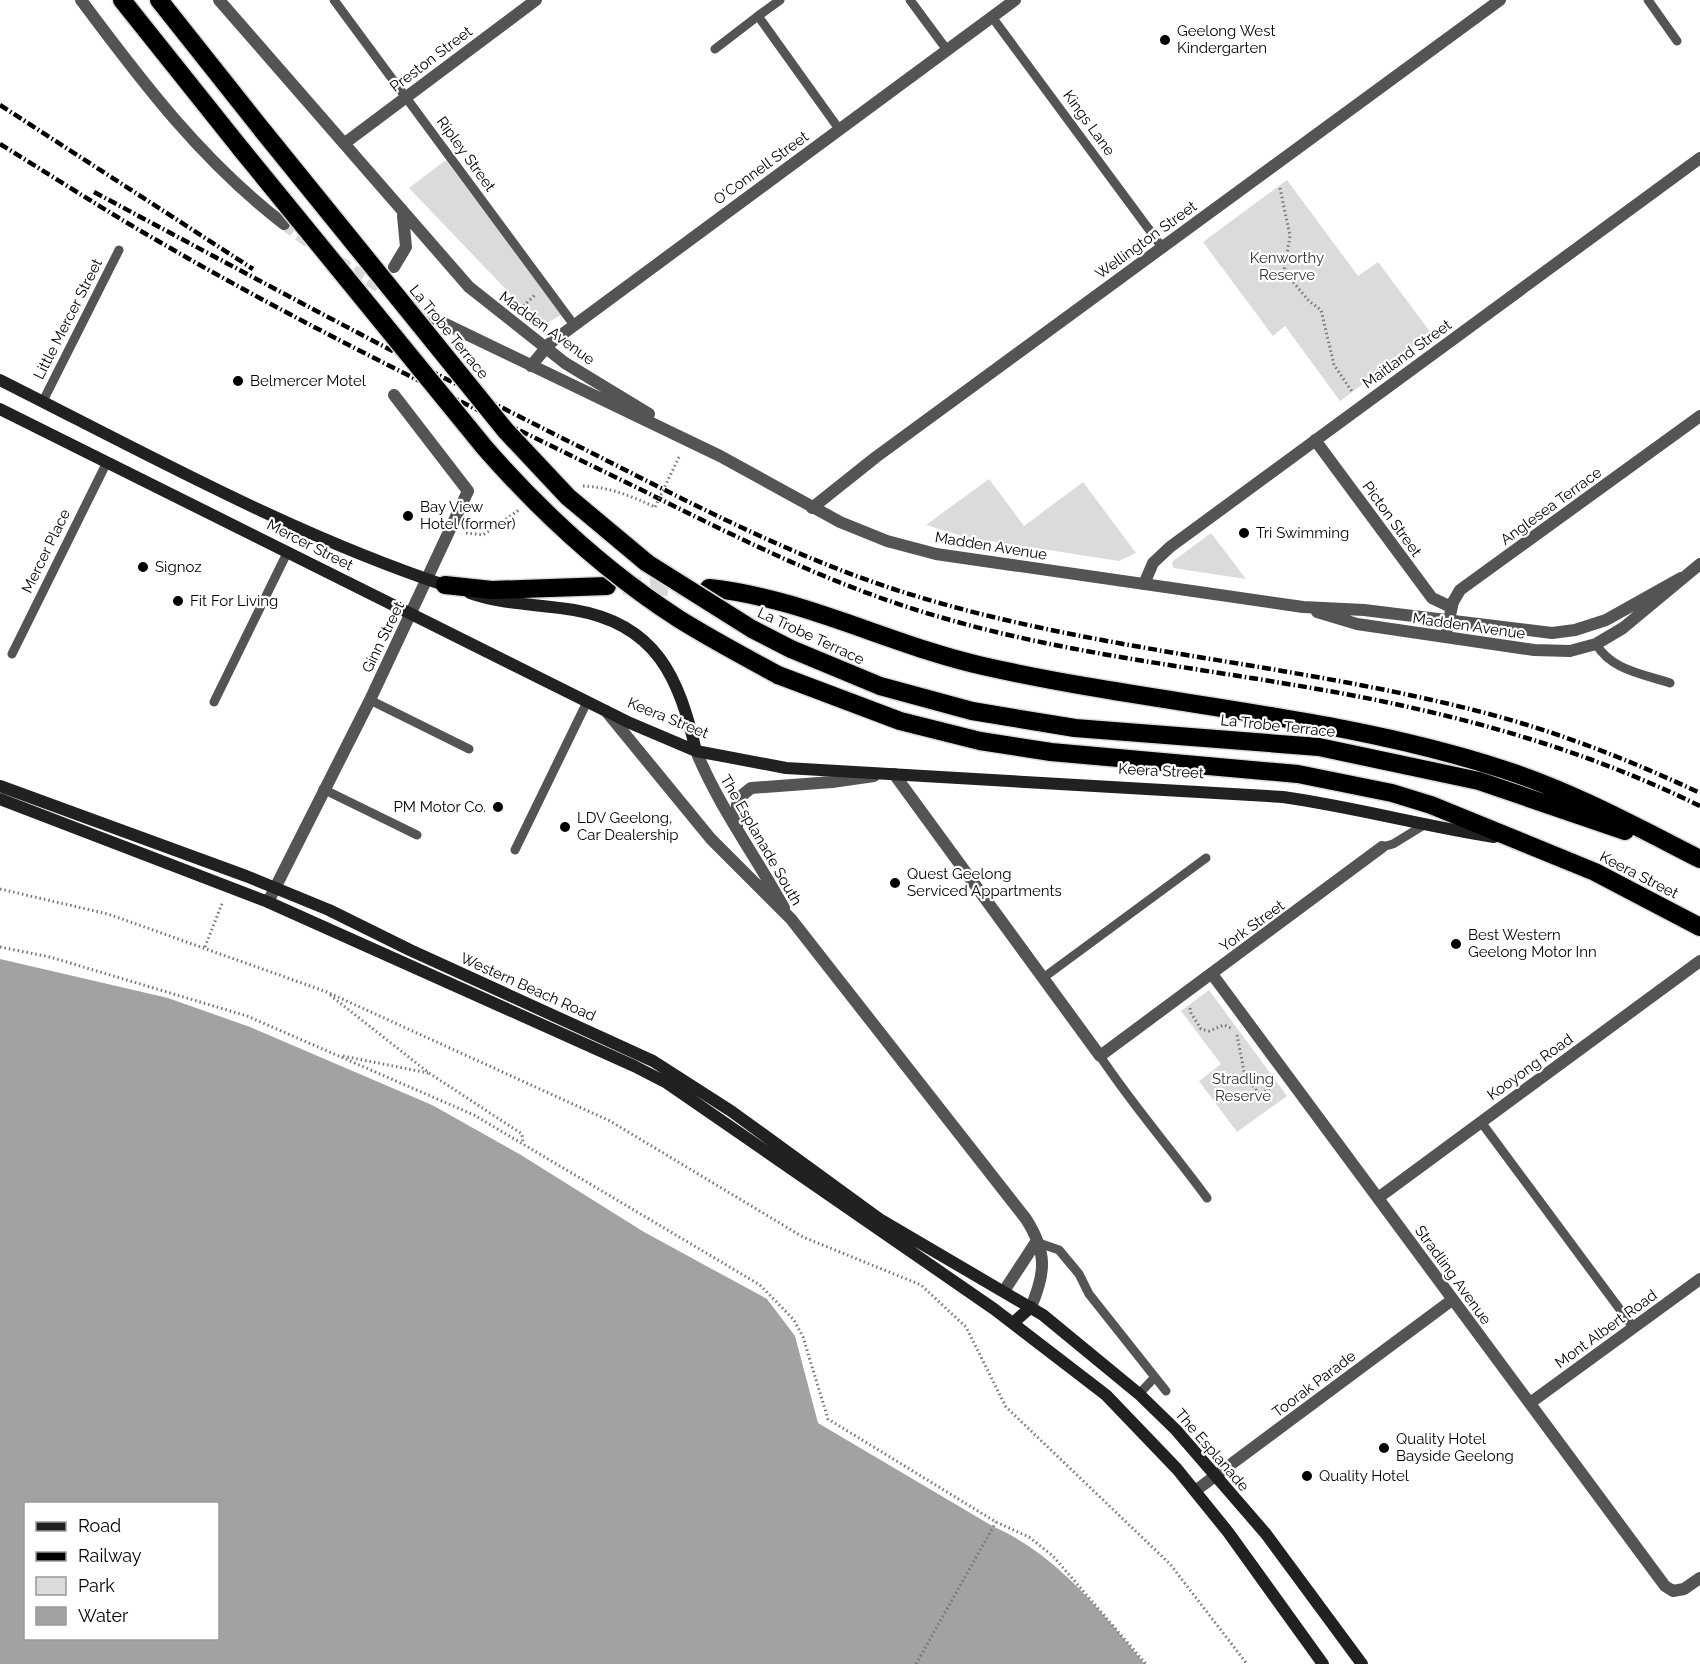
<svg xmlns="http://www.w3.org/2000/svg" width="1700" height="1664" viewBox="0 0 1700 1664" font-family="Raleway,sans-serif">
	<rect width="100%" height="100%" fill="#fff"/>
	<path fill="#dbdbdb" d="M 446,160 L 561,315 L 545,324 L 518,302 L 409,188 Z
		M 1287,180 L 1358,276 L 1378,262 L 1431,333 L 1340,401 L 1285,326 L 1273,336 L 1203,242 Z
		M 989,479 L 1024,526 L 1083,482 L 1136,553 L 1119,561 L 965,537 L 926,525 Z
		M 1211,533 L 1246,579 L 1173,568 L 1172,562 Z
		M 1209,990 L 1287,1096 L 1237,1132 L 1199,1081 L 1221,1064 L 1181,1011 Z"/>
	<path fill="#a2a2a2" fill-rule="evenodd" d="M 0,959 L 168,998 L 250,1027 L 432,1105 L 521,1155 L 644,1232 L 767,1299 L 795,1336 L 818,1423 L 994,1527 C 1058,1555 1101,1612 1145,1664 L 0,1664 ZM 26,1504 L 218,1504 L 218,1638 L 26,1638 Z"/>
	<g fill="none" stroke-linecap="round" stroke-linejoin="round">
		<path stroke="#d9d9d9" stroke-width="12" stroke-dasharray="12 6" stroke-linecap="butt" d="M 284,224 L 313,245
			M 338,261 L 389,293
			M 407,304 L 435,319"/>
		<path stroke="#d9d9d9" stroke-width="18" stroke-dasharray="18 9" stroke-linecap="butt" d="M 623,586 L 692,587"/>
		<g stroke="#dbdbdb" stroke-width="21">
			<path id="highway" d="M 122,0 L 241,149
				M 159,0 L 263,131
				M 445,585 L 492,590 L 607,586
				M 709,588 C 804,598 890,645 983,666 C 1155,705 1333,714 1502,769 C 1571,791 1635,826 1700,859
				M 791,649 L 880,686 L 972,711 L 1075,728 L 1319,747 L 1479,781 L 1625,831
				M 778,675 L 900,721 L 980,741 L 1051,752 L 1298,774 L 1392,793 L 1431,805 L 1595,872 L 1700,927"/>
		</g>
		<path stroke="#767676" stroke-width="3" stroke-dasharray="1.5 3" stroke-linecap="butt" d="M 1280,188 L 1290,236 L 1284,271 L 1309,301 L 1321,310 L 1334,365 L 1353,393
			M 520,309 L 535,295
			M 583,486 C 609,487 631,496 655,507
			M 466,533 L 483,535 L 519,510
			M 0,889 L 108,914 L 327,992 L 610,1121 L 803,1237 L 921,1285 L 966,1327 L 1006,1407 L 1170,1564 L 1247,1664
			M 0,947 L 50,957 L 247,1016 L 474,1115 L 760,1285 L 794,1320 L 803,1337 L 828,1419 L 996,1522 L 1029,1537 L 1053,1556 L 1146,1664
			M 205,947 L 223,901
			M 330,995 L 429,1073 L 522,1134 L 523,1144
			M 1190,1008 L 1191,1013 L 1201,1029 L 1209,1031 L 1224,1025 L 1233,1029
			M 1237,1035 L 1245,1076 L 1260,1095 L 1273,1086
			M 343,1056 L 428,1073
			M 916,1664 L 996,1522"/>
		<path stroke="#545454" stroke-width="9" d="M 334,0 L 574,325
			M 780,0 L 758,16 L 839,129
			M 910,0 L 947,50
			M 1648,0 L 1677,41
			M 992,17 L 1162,247
			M 715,49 L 758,16
			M 43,401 L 119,250
			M 1596,644 C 1611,670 1643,674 1670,683
			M 12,654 L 107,462
			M 370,700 L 469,749
			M 214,702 L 288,551
			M 323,789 L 417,835
			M 1382,847 L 1393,844 L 1424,825
			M 515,850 L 587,702
			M 1043,978 L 1206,858
			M 1100,1056 C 1133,1106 1172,1150 1207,1198
			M 1481,1122 L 1633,1327
			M 1036,1242 L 1059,1250 L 1079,1274 L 1089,1294 L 1166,1391
			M 1139,1394 L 1155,1377"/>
		<path stroke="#545454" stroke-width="12" d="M 81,0 C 142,82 202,161 284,224
			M 219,0 L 469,287 L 565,363 L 649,414
			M 345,143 L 536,0
			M 394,267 L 406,247 L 403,216
			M 435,319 L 720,456 L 840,522 L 887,541 L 936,554 L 1303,607 L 1364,610 L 1552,633 L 1575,630 L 1606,620 L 1681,578
			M 531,366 L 549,344 L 1015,0
			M 1315,440 L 1432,598 L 1451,607
			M 812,508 L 876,457 L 1500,0
			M 1144,584 L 1153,563 L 1170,547 L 1700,158
			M 1317,612 L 1357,624 L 1534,650 L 1570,651 L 1596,644 L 1623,628 L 1700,564
			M 1447,629 L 1453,602 L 1460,590 L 1700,416
			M 606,711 L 711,839 L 791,919 L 1026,1219 C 1047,1252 1046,1272 1031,1307
			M 696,751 C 719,807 755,855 784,908
			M 894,774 L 1100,1056 L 1382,847
			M 737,827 L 737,805 L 740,797 L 751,788 L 832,782 L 874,776
			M 268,902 L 370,700 L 468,491 L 394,395
			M 1212,974 L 1665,1586 L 1673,1591 L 1684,1589 L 1700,1578
			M 1378,1198 L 1700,961
			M 1004,1291 L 1036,1242
			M 1530,1403 L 1700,1279
			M 1195,1491 L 1452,1300"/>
		<path stroke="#212121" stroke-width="12" d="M 0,380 C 147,454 293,535 450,587
			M 0,409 L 630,723 L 696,751 L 786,768 L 1283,797 C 1354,807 1423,826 1494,837
			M 470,593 C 504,605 539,604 574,610 C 657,624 679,678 696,751
			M 0,786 L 246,876 L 329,910 L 410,950 L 653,1061 L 731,1111 L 881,1220 L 1043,1315 L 1139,1394 L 1176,1430 L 1266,1534 L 1362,1664
			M 0,799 L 268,902 L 634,1066 L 667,1083 L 994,1309 L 1106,1395 L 1177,1469 L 1228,1532 L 1323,1664
			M 1013,1323 L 1031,1307"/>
		<use href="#highway" stroke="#000" stroke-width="18"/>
		<path stroke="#000" stroke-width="4.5" stroke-dasharray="9 3 1.5 3" stroke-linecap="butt" d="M 0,105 L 253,269
			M 0,144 C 52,176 104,210 158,241 C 304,326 457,400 609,474 C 720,528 821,583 940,617 C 1055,651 1176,665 1294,685 C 1434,708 1572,743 1700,806
			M 94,192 C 260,281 425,370 594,454 C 700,508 805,563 919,597 C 1105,653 1301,664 1489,714 C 1561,733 1632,761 1700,793"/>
		<g stroke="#dbdbdb" stroke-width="21" stroke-linecap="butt">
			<path id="highway-bridge" d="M 263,131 L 506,431 L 568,497 L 647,563 L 752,629 L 791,649
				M 241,149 L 485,448 C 542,513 606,572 679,619 C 711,639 745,657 778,675"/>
		</g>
		<path stroke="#767676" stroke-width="3" stroke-dasharray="1.5 3" stroke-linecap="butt" d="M 655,507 L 680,455"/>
		<use href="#highway-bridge" stroke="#000" stroke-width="18"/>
	</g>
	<g fill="#000" stroke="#fff" stroke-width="2">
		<circle cx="1165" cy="40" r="6"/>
		<circle cx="238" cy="381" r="6"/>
		<circle cx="408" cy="516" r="6"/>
		<circle cx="1244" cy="533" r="6"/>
		<circle cx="143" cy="567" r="6"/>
		<circle cx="178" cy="601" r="6"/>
		<circle cx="498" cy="807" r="6"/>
		<circle cx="565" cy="827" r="6"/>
		<circle cx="895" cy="883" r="6"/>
		<circle cx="1456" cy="944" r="6"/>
		<circle cx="1384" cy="1448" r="6"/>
		<circle cx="1307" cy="1476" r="6"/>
	</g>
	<g text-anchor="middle" stroke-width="4.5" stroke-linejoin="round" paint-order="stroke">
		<g font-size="15" fill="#000" stroke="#fff" text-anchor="start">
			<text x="1177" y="36">Geelong West<tspan x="1177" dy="17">Kindergarten</tspan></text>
			<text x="250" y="386">Belmercer Motel</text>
			<text x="420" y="512">Bay View<tspan x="420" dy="17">Hotel (former)</tspan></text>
			<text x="1256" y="538">Tri Swimming</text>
			<text x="155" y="572">Signoz</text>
			<text x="190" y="606">Fit For Living</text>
			<text x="486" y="812" text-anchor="end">PM Motor Co.</text>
			<text x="577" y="823">LDV Geelong,<tspan x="577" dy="17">Car Dealership</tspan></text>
			<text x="907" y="879">Quest Geelong<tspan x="907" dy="17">Serviced Appartments</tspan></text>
			<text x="1468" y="940">Best Western<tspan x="1468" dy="17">Geelong Motor Inn</tspan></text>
			<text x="1396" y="1444">Quality Hotel<tspan x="1396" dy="17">Bayside Geelong</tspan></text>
			<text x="1319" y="1481">Quality Hotel</text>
		</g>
		<g font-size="15" fill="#000" stroke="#fff">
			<text transform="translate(431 59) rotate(-37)" y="5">Preston Street</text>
			<text transform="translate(1089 123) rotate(54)" y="5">Kings Lane</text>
			<text transform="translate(466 154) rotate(54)" y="5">Ripley Street</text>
			<text transform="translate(761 168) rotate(-36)" y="5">O'Connell Street</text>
			<text transform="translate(1146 240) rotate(-36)" y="5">Wellington Street</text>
			<text transform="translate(68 319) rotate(-63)" y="5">Little Mercer Street</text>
			<text transform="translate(547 328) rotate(36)" y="5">Madden Avenue</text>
			<text transform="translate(449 332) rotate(51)" y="5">La Trobe Terrace</text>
			<text transform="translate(1407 354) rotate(-36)" y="5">Maitland Street</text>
			<text transform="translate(1551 506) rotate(-36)" y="5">Anglesea Terrace</text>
			<text transform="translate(1392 519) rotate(54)" y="5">Picton Street</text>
			<text transform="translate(310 545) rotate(27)" y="5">Mercer Street</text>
			<text transform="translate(991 546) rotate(9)" y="5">Madden Avenue</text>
			<text transform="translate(46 551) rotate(-64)" y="5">Mercer Place</text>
			<text transform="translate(1469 626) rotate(8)" y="5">Madden Avenue</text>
			<text transform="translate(811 636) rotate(25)" y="5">La Trobe Terrace</text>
			<text transform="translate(383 637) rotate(-64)" y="5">Ginn Street</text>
			<text transform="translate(668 718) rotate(22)" y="5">Keera Street</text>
			<text transform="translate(1278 726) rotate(6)" y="5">La Trobe Terrace</text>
			<text transform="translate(1161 771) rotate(3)" y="5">Keera Street</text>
			<text transform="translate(761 840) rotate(60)" y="5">The Esplanade South</text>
			<text transform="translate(1639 875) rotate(27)" y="5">Keera Street</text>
			<text transform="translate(1252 926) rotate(-36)" y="5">York Street</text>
			<text transform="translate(528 987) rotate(24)" y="5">Western Beach Road</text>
			<text transform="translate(1530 1067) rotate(-36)" y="5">Kooyong Road</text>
			<text transform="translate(1453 1275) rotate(54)" y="5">Stradling Avenue</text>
			<text transform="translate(1606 1329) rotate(-36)" y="5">Mont Albert Road</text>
			<text transform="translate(1314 1384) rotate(-37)" y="5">Toorak Parade</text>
			<text transform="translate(1212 1450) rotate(49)" y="5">The Esplanade</text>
		</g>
		<g font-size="15" fill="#323232" stroke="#fff">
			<text x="1287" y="263">Kenworthy<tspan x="1287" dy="17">Reserve</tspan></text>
			<text x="1243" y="1084">Stradling<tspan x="1243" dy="17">Reserve</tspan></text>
		</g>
	</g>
	<rect x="24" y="1502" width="195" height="138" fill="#ffffff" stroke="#999999" stroke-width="1.5"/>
	<rect x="36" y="1522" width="30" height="9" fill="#212121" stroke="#999999" stroke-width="1.5"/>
	<text x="78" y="1532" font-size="18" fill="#000000">Road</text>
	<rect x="36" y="1552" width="30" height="9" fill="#000000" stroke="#999999" stroke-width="1.5"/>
	<text x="78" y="1562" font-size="18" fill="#000000">Railway</text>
	<rect x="36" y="1577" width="30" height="18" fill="#dbdbdb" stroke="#999999" stroke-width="1.5"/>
	<text x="78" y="1592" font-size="18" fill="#000000">Park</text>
	<rect x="36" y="1607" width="30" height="18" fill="#a2a2a2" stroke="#999999" stroke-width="1.5"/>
	<text x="78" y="1622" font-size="18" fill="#000000">Water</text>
</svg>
